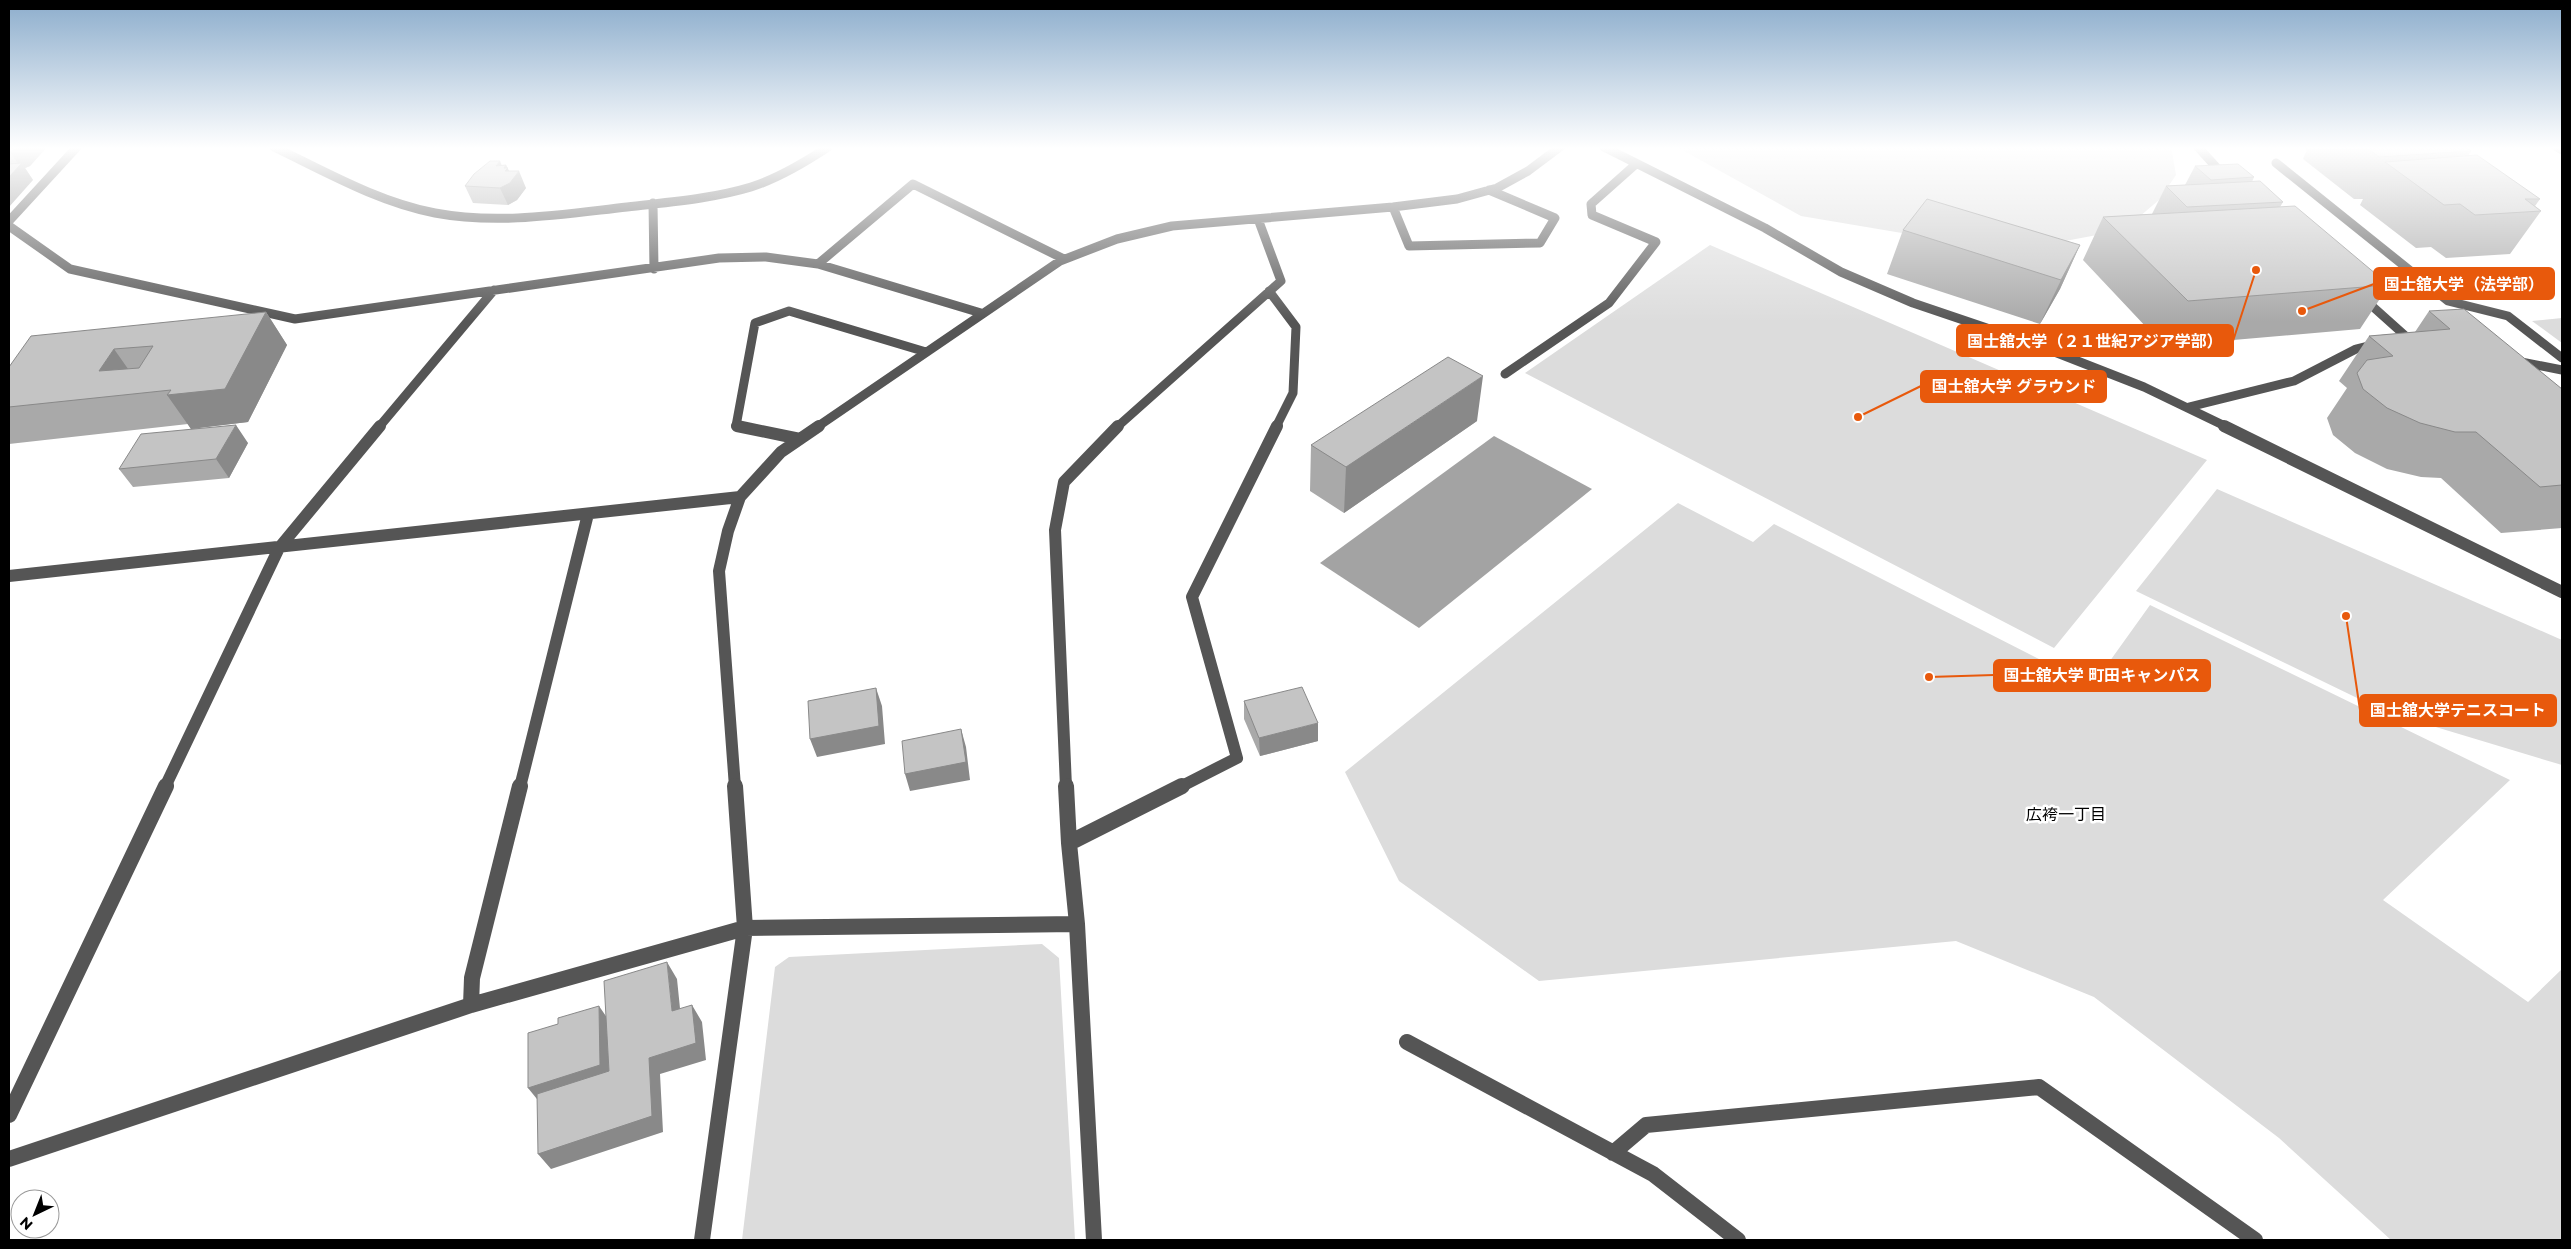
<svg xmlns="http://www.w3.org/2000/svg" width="2571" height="1249" viewBox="0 0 2571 1249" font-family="Montserrat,'Noto Sans JP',sans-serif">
	<rect width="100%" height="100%" fill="#fff"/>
	<path fill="#dcdcdc" d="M 1677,147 L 2171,147 L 2176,175 L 2159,200 L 2133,222 L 2097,235 L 2044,245 L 1979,246 L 1801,216 Z
		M 1710,245 L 2207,460 L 2054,648 L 1525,373 Z
		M 2562,318 L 2562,343 L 2532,321 Z
		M 2217,489 L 2562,640 L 2562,765 L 2386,712 L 2136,591 Z
		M 1678,503 L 1753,542 L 1774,524 L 2092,686 L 2150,605 L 2510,780 L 2383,900 L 2528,1002 L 2562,969 L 2562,1240 L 2391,1240 L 2279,1138 L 2094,997 L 1956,941 L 1539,981 L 1399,881 L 1345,772 Z
		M 1042,944 L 1059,958 L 1075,1240 L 742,1240 L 775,967 L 789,957 Z"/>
	<path fill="#a3a3a3" d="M 1494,436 L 1592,489 L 1419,628 L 1320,563 Z"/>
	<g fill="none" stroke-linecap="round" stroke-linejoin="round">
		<path stroke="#555" stroke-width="9" d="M 274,147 C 326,172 378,202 435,213 C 499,225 564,214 627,207 C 669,202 711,199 751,187 C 779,178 804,163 828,147
			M 1604,147 L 1765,228 L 1841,272 L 1913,303 L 2034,344 L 2144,387 L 2227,427
			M 2198,147 L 2225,177
			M 2557,147 L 2562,150
			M 2276,163 L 2448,301 L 2508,316 L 2562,358
			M 653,203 L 654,269
			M 1393,207 L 1409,246 L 1540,243 L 1555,218 L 1489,190
			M 9,221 L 77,147
			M 9,226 L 70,269 L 295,319 L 719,258 L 766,257 L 818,264 L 981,313
			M 818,264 L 913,184 L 1064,259
			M 1269,291 L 1296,327 L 1293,393 L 1276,427
			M 2362,297 L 2410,340 L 2415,341
			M 2516,361 L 2562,370
			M 1505,374 L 1609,303 L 1656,242 L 1592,215 L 1591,204 L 1636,164
			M 2189,407 L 2294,381 L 2356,349 L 2376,344
			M 379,427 L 494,290
			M 743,427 L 736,426 L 755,323 L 789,311 L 926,352
			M 817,427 L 1060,261 L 1117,239 L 1172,226 L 1393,207 L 1457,199 L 1497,188 L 1528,171 L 1560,147
			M 1117,427 L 1281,281 L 1258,219"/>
		<path stroke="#555" stroke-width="12" d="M 737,426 L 800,439
			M 2224,426 L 2562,592
			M 9,576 L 740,497
			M 165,787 L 279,548 L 380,426
			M 520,787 L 588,514
			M 735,787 L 719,571 L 728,531 L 740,497 L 781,452 L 819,426
			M 1066,787 L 1055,530 L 1064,482 L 1118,426
			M 1180,787 L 1237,758 L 1192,597 L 1277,426"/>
		<path stroke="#555" stroke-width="16" d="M 1066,786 L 1069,843 L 1077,924 L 1094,1240
			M 1069,843 L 1182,786
			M 471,1005 L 472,978 L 520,786
			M 1407,1042 L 1653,1174 L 1738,1240
			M 9,1115 L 166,786
			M 1613,1153 L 1646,1125 L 2039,1087 L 2255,1240
			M 9,1159 L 471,1005 L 745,928 L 1077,924
			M 702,1240 L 745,928 L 735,786"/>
	</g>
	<path fill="#a9a9a9" d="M 9,147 L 47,147 L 30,166 L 25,168 L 33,180 L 9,177 Z
		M 2306,147 L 2466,147 L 2471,151 L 2468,156 L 2540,199 L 2535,206 L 2541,211 L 2510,254 L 2446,258 L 2431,247 L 2416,248 L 2360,205 L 2363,199 L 2354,199 L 2303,159 L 2307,150 L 2305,149 Z
		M 506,165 L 509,171 L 526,188 L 517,200 L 508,205 L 473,203 L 465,186 L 502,166 Z
		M 2195,166 L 2254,177 L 2252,182 L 2283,202 L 2280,207 L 2389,285 L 2360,329 L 2164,346 L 2083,260 L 2103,217 L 2152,214 L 2166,186 L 2185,185 Z
		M 1903,230 L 2080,245 L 2060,289 L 2040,324 L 1887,274 Z
		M 2429,311 L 2562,389 L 2562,528 L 2501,533 L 2441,478 L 2421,477 L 2387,469 L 2355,453 L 2333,435 L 2327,418 L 2347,388 L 2339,381 L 2369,336 L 2415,332 Z
		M 266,312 L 287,345 L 248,422 L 196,428 L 248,443 L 229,478 L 133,487 L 119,469 L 191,429 L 188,424 L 9,444 L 9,367 Z
		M 1477,421 L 1344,513 L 1310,491 L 1311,445 Z
		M 1244,701 L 1318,741 L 1260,756 L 1244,719 Z"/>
	<path fill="#898989" d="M 20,147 L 47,147 L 30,166 L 25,168 L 33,180 L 9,207 L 9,177 L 19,165 L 10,152 Z
		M 500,161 L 507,178 L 496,166 Z
		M 506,165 L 513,179 L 519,171 L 526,188 L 517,200 L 508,205 L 500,188 L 504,168 Z
		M 2080,245 L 2060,289 L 2040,324 L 2061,280 Z
		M 266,312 L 287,345 L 248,422 L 191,429 L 167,395 Z
		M 114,349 L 138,383 L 99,371 Z
		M 1483,376 L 1477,421 L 1344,513 L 1346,467 Z
		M 236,425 L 248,443 L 229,478 L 216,459 Z
		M 876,688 L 882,706 L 885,744 L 817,757 L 810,739 Z
		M 1318,723 L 1318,741 L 1260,756 L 1259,738 Z
		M 961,729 L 966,747 L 970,780 L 910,791 L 905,774 Z
		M 667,962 L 677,979 L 682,1028 L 672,1011 Z
		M 692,1005 L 702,1022 L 706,1060 L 660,1074 L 663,1132 L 551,1169 L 538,1154 L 649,1058 Z
		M 599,1006 L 610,1022 L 612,1081 L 541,1104 L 528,1088 Z"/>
	<path fill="#c4c4c4" stroke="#898989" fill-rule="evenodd" d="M 9,147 L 20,147 L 18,149 L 9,152 Z
		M 2366,147 L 2466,147 L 2471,151 L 2379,157 Z
		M 2477,155 L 2540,199 L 2525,199 L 2541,211 L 2475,215 L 2460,204 L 2444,205 L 2385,162 Z
		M 490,161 L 500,161 L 496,166 L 506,165 L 504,168 L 508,168 L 505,171 L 519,171 L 510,183 L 500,188 L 465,186 L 474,174 Z
		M 22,163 L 9,177 L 9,164 Z
		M 2238,164 L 2254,177 L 2211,180 L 2195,166 Z
		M 2260,181 L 2283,202 L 2187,207 L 2166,186 Z
		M 1927,199 L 2080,245 L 2061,280 L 1903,230 Z
		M 2295,206 L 2389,285 L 2188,301 L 2103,217 Z
		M 2464,309 L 2562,389 L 2562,485 L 2540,487 L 2476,432 L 2455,432 L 2420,423 L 2387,408 L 2363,389 L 2357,373 L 2367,360 L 2393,356 L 2369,336 L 2450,329 L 2429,311 Z
		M 266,312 L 225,389 L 167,395 L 171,390 L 9,407 L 9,367 L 31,336 ZM 153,346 L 139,368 L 99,371 L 114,349 Z
		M 1448,357 L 1483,376 L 1346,467 L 1311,445 Z
		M 236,425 L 216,459 L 119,469 L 141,434 Z
		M 1302,687 L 1318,723 L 1259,738 L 1244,701 Z
		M 876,688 L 879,726 L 810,739 L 808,701 Z
		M 961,729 L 966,762 L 905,774 L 902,741 Z
		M 667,962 L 672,1011 L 692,1005 L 696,1043 L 649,1058 L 652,1116 L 538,1154 L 537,1094 L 609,1071 L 604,981 Z
		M 599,1006 L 600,1065 L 528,1088 L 528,1033 L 558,1024 L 558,1018 Z"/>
	<linearGradient id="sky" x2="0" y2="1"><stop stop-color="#8cadcc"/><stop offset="0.46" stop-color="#fff"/><stop offset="1" stop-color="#fff" stop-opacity="0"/></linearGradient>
	<rect width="2571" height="322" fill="url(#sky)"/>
	<g text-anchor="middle" stroke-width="5" stroke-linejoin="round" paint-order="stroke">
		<g font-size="16" fill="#000" stroke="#fff">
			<text x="2066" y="820">広袴一丁目</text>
		</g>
	</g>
	<path fill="none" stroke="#e8590c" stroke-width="2" d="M2302 311L2374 284M2256 270L2233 341M1858 417L1921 386M1929 677L1994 675M2346 616L2360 710"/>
	<g fill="#e8590c" stroke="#fff" stroke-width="2">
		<circle cx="2302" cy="311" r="5"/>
		<circle cx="2256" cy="270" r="5"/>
		<circle cx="1858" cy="417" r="5"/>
		<circle cx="1929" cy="677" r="5"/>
		<circle cx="2346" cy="616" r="5"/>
	</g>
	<g fill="#e8590c" stroke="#e8590c" stroke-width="2">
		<rect x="2374" y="268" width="180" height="31" rx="5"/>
		<rect x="1957" y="325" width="276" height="31" rx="5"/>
		<rect x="1921" y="371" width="185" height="31" rx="5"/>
		<rect x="1994" y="660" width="216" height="31" rx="5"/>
		<rect x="2360" y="695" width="196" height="31" rx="5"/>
	</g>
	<g font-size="16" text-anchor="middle" font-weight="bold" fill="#fff">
		<text x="2464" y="290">国士舘大学（法学部）</text>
		<text x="2095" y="347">国士舘大学（２１世紀アジア学部）</text>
		<text x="2014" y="392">国士舘大学 グラウンド</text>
		<text x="2102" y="681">国士舘大学 町田キャンパス</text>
		<text x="2458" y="716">国士舘大学テニスコート</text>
	</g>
	<rect width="2571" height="1249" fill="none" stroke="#000000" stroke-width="20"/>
	<g transform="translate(35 1214) rotate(223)"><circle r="24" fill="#ffffff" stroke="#999999"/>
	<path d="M0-4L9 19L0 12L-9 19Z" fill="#000000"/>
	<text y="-8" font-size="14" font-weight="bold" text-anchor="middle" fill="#000000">N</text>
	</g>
</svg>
